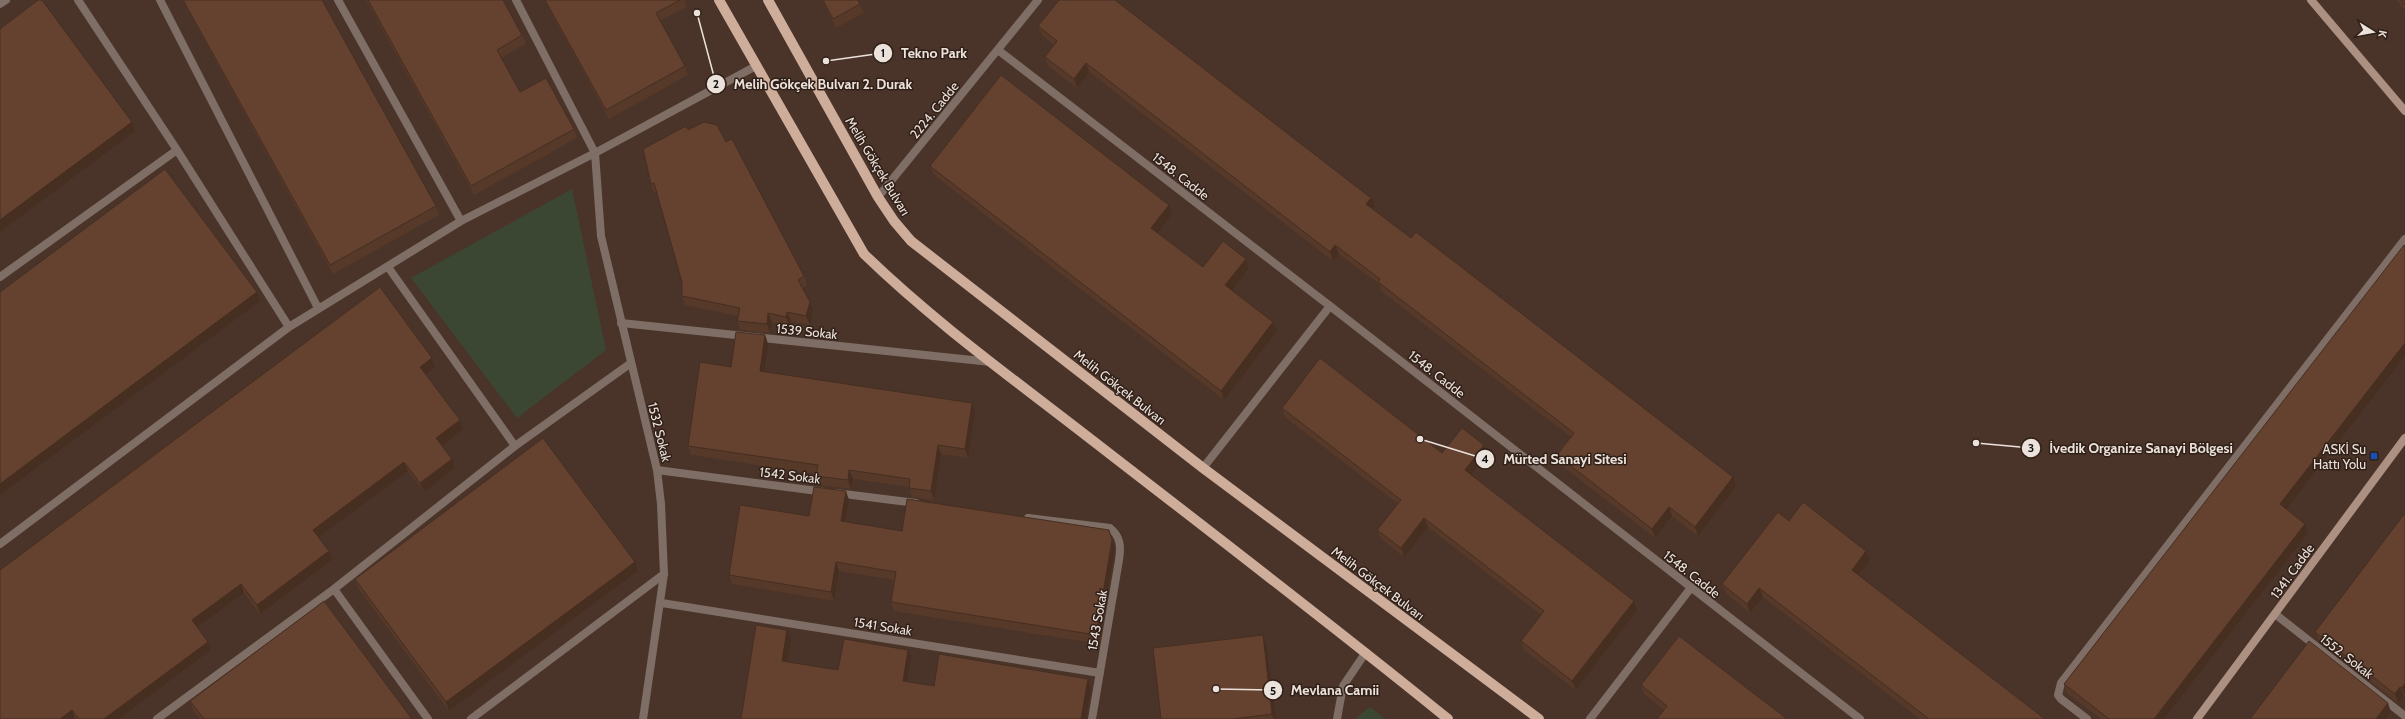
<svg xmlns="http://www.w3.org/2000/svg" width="2405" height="719" viewBox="0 0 2405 719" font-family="Cabin,sans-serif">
	<rect width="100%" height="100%" fill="#3a2a22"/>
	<path fill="#4a3429" d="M 0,0 L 2405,0 L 2405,719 L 0,719 Z"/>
	<path fill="#3b4733" d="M 572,189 L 606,350 L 517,418 L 411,278 Z
		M 1370,707 L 1385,719 L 1355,719 Z"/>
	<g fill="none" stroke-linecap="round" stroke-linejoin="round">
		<path stroke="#7f6e65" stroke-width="8" d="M 78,0 L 177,150 L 289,327
			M 160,0 L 318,308
			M 338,0 L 461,221
			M 516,0 L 595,153 L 601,236 L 657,470 L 661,504 L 664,574 L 643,719
			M 0,4 L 6,0
			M 388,267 L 515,446
			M 0,277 L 177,150
			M 657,470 L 825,492
			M 836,493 L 916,503
			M 1028,518 L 1110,528 C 1121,537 1121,547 1119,560 L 1092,719
			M 0,544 L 289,327 L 461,221 L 595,153 L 756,66
			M 334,589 L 428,719
			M 662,603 L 1100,673
			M 157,719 L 334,589 L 515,446 L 631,363
			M 1337,719 L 1343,686 L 1366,652
			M 2087,719 L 2061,699 L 2058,695 L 2061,683 L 2405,239"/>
		<path stroke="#7f6e65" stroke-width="8" d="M 998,50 L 1330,306 L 1860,719
			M 878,197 L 1038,0
			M 621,323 L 991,362
			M 1203,468 L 1330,306
			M 2275,614 L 2405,716
			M 471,719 L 664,574
			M 1590,719 L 1690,589"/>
		<path stroke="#ac9183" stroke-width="8" d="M 2311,0 L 2405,111
			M 2197,719 L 2405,438"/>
		<path stroke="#cfad9b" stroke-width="10" d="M 719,0 L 864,254 C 933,321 1012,378 1088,437 C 1208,530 1330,623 1448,719
			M 768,0 L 878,197 L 894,221 L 911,241 L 1203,468 L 1539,719"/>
	</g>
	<path fill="#563928" d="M 182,0 L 322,0 L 436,206 L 439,215 L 333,274 Z
		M 366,0 L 503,0 L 522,35 L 526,44 L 501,58 L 520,92 L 574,129 L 577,138 L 474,195 Z
		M 544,0 L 685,0 L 687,7 L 660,21 L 685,66 L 688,75 L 609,119 Z
		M 822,0 L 858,0 L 864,13 L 836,28 Z
		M 2396,0 L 2405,0 L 2405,10 Z
		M 1038,26 L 1375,207 L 1373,209 L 1411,238 L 1733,477 L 1736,486 L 1698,536 L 1672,516 L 1655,538 L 1560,464 L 1557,455 L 1571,437 L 1381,291 L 1379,284 L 1339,254 L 1333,261 L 1089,72 L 1077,88 L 1048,66 L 1045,57 L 1054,45 L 1042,35 Z
		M 688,130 L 726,142 L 804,276 L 807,285 L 802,288 L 813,311 L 810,325 L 791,321 L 789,326 L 772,322 L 770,333 L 741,330 L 737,321 L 738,316 L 685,305 L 682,296 L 682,282 L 657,192 L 654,193 L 651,184 Z
		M 930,166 L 1172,214 L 1158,233 L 1203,267 L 1246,259 L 1249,268 L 1232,290 L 1277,331 L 1224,400 L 934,175 Z
		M 2405,246 L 2405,356 L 2286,509 L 2305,524 L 2308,533 L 2164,719 L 2101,719 L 2067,693 L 2064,684 Z
		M 765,335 L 768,344 L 764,372 L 975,412 L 968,458 L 941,454 L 934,500 L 912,497 L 909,487 L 853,479 L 851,489 L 819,485 L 816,476 L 817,474 L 691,455 L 688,446 L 731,367 Z
		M 432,358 L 435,367 L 426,374 L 463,429 L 442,445 L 455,468 L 424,492 L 408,471 L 318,537 L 329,551 L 332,560 L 260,614 L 244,593 L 197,628 L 208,642 L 211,650 L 119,719 L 0,719 Z
		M 1282,408 L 1442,453 L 1487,454 L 1471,475 L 1634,601 L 1637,610 L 1576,690 L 1524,650 L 1521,641 L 1541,615 L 1428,527 L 1404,557 L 1381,539 L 1377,530 L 1398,504 L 1285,417 Z
		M 849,500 L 846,522 L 902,531 L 1115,548 L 1099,644 L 894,611 L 891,602 L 894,580 L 839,571 L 834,601 L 732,584 L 729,575 L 809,516 Z
		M 2405,513 L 2405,697 L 2404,696 L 2398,703 L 2319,641 L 2315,632 Z
		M 1789,521 L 1866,551 L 1870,560 L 1858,575 L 2045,719 L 1920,719 L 1763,597 L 1750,613 L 1726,593 L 1722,584 Z
		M 638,571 L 449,711 L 358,588 L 355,579 Z
		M 1267,647 L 1276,719 L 1161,719 Z
		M 1641,685 L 1787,719 L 1664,710 L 1644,694 Z
		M 190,701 L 412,719 L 200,719 L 193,710 Z"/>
	<path fill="#462e21" d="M 1086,63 L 1089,72 L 1077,88 L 1074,79 Z
		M 132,122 L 135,131 L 0,232 L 0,220 Z
		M 1371,198 L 1375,207 L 1370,213 L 1366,204 Z
		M 1169,205 L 1172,214 L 1155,237 L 1151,228 Z
		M 1335,245 L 1339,254 L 1333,261 L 1330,252 Z
		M 1246,259 L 1249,268 L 1229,294 L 1225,285 Z
		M 257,292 L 260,301 L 0,495 L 0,484 Z
		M 810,302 L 813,311 L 810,325 L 806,316 Z
		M 787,312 L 791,321 L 789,326 L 786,317 Z
		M 768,313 L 772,322 L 770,333 L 767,324 Z
		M 1273,322 L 1277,331 L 1224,400 L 1221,391 Z
		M 765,335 L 768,344 L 763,380 L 760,371 Z
		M 2405,343 L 2405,356 L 2283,513 L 2280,504 Z
		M 432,358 L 435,367 L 424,376 L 420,367 Z
		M 972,403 L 975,412 L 968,458 L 965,449 Z
		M 460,420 L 463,429 L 440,447 L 436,438 Z
		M 938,445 L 941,454 L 934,500 L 931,491 Z
		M 1484,445 L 1487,454 L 1468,479 L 1465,470 Z
		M 452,459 L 455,468 L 424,492 L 420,483 Z
		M 404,462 L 408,471 L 316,539 L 313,530 Z
		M 849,470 L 853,479 L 851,489 L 848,480 Z
		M 1733,477 L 1736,486 L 1698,536 L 1695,527 Z
		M 846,491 L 849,500 L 844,530 L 841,521 Z
		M 1669,507 L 1672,516 L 1655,538 L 1652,529 Z
		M 1424,518 L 1428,527 L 1404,557 L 1401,548 Z
		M 2305,524 L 2308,533 L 2164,719 L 2154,719 Z
		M 1109,530 L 1115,548 L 1099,644 L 1096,635 Z
		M 329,551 L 332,560 L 260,614 L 257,605 Z
		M 1866,551 L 1870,560 L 1855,579 L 1852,570 Z
		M 635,562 L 638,571 L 449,711 L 446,702 Z
		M 836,562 L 839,571 L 834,601 L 831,592 Z
		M 241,584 L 244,593 L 195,629 L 192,620 Z
		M 1759,588 L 1763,597 L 1750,613 L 1747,604 Z
		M 1634,601 L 1637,610 L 1576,690 L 1572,681 Z
		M 787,630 L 791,639 L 786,670 L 782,661 Z
		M 1263,635 L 1267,647 L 1276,719 L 1274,719 L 1272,714 Z
		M 208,642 L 211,650 L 119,719 L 104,719 Z
		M 908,650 L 911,658 L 906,690 L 903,681 Z
		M 1088,679 L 1091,688 L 1086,719 L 1081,719 Z
		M 2405,683 L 2405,696 L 2402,688 Z
		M 2400,687 L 2404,696 L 2398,703 L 2395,694 Z
		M 2388,703 L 2391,712 L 2386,719 L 2376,719 Z
		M 72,710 L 75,719 L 60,719 Z"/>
	<path fill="#64422f" stroke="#462e21" d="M 38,0 L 42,0 L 132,122 L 0,220 L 0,29 Z
		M 183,0 L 322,0 L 436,206 L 330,265 Z
		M 368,0 L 503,0 L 522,35 L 497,50 L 520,92 L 546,78 L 574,129 L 471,186 Z
		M 545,0 L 680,0 L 656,13 L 685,66 L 606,110 Z
		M 823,0 L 858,0 L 860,4 L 833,19 Z
		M 1059,0 L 1115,0 L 1371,198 L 1366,204 L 1411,238 L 1416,232 L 1733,477 L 1695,527 L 1669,507 L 1652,529 L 1557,455 L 1574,433 L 1378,282 L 1380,279 L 1335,245 L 1330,252 L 1086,63 L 1074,79 L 1045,57 L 1057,41 L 1038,26 Z
		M 2401,0 L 2405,0 L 2405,5 Z
		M 1001,75 L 1169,205 L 1151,228 L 1203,267 L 1223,241 L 1246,259 L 1225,285 L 1273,322 L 1221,391 L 930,166 Z
		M 704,122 L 717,125 L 726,142 L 732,139 L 804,276 L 798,280 L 810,302 L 806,316 L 787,312 L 786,317 L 768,313 L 767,324 L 737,321 L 740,308 L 682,296 L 682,282 L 654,183 L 651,184 L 643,149 L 686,126 L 688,130 Z
		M 165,169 L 257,292 L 0,484 L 0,292 Z
		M 2404,245 L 2405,246 L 2405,343 L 2280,504 L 2305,524 L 2154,719 L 2109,719 L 2064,684 Z
		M 380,287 L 432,358 L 420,367 L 460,420 L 436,438 L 452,459 L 420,483 L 404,462 L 313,530 L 329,551 L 257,605 L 241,584 L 192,620 L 208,642 L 104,719 L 79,719 L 72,710 L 60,719 L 0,719 L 0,570 Z
		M 736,332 L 765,335 L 760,371 L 972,403 L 965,449 L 938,445 L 931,491 L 909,488 L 910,479 L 849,470 L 848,480 L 816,476 L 818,465 L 688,446 L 700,362 L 731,367 Z
		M 1320,358 L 1442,453 L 1462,428 L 1484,445 L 1465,470 L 1634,601 L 1572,681 L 1521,641 L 1544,611 L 1424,518 L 1401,548 L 1377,530 L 1401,500 L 1282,408 Z
		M 543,438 L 635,562 L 446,702 L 355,579 Z
		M 814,487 L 846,491 L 841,521 L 902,531 L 907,499 L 1109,530 L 1112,540 L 1096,635 L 891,602 L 896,572 L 836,562 L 831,592 L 729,575 L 740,505 L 809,516 Z
		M 1803,502 L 1866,551 L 1852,570 L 2045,719 L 1929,719 L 1759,588 L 1747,604 L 1722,584 L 1778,512 L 1789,521 Z
		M 2405,513 L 2405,683 L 2402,688 L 2400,687 L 2395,694 L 2315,632 Z
		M 324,601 L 412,719 L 204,719 L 190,701 Z
		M 756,625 L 787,630 L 782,661 L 838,670 L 844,639 L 908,650 L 903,681 L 934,686 L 939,654 L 1088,679 L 1081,719 L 741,719 Z
		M 1263,635 L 1272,714 L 1233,719 L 1161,719 L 1153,648 Z
		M 1679,636 L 1787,719 L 1657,719 L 1667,706 L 1641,685 Z
		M 2309,641 L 2388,703 L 2376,719 L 2250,719 Z"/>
	<rect fill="#1a4fb4" stroke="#302018" stroke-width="1.5" x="2370" y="452" width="8" height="8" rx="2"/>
	<g text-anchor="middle" stroke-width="3" stroke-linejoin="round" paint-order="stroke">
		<g font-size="13" fill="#ece2dc" stroke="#302018">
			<text transform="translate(934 110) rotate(-51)" y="5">2224. Cadde</text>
			<text transform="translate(878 166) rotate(59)" y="5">Melih Gökçek Bulvarı</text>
			<text transform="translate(1181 176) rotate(38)" y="5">1548. Cadde</text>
			<text transform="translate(807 331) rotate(6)" y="5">1539 Sokak</text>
			<text transform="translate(1437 374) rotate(38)" y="5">1548. Cadde</text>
			<text transform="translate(1120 387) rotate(38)" y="5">Melih Gökçek Bulvarı</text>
			<text transform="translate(660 432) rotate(76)" y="5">1532 Sokak</text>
			<text transform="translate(790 475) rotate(7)" y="5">1542 Sokak</text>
			<text transform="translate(2292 571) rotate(-54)" y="5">1341. Cadde</text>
			<text transform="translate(1692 574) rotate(38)" y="5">1548. Cadde</text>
			<text transform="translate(1378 583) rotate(37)" y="5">Melih Gökçek Bulvarı</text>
			<text transform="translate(1097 620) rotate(-80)" y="5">1543 Sokak</text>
			<text transform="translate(883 626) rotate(9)" y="5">1541 Sokak</text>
			<text transform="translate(2347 656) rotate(38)" y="5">1552. Sokak</text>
		</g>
		<g font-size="13" fill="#ece2dc" stroke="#302018" text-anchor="end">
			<text x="2366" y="454">ASKİ Su<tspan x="2366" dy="15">Hattı Yolu</tspan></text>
		</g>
	</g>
	<path fill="none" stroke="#ece2dc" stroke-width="1.5" d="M826 61L883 53M697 13L716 84M1976 443L2031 448M1420 439L1485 459M1216 689L1273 690"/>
	<g fill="#ece2dc" stroke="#302018" stroke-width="1.5">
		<circle cx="826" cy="61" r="4"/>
		<circle cx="697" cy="13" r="4"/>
		<circle cx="1976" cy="443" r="4"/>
		<circle cx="1420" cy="439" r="4"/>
		<circle cx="1216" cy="689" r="4"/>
		<circle cx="883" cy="53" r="10"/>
		<circle cx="716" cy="84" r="10"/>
		<circle cx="2031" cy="448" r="10"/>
		<circle cx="1485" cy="459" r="10"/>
		<circle cx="1273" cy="690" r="10"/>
	</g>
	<g font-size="12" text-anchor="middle" font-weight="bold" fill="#111">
		<text x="883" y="57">1</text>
		<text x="716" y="88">2</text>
		<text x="2031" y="452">3</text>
		<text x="1485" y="463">4</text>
		<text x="1273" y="695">5</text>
	</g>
	<g font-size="14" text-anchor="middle" font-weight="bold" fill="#ece2dc" stroke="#302018" stroke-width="3" stroke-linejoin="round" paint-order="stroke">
		<text x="934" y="58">Tekno Park</text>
		<text x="823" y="89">Melih Gökçek Bulvarı 2. Durak</text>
		<text x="2141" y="453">İvedik Organize Sanayi Bölgesi</text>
		<text x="1565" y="464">Mürted Sanayi Sitesi</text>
		<text x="1335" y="695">Mevlana Camii</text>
	</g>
	<g transform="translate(2373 32) rotate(101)" stroke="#302018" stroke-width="3" paint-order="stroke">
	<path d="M0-3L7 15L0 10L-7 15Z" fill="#ece2dc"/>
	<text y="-6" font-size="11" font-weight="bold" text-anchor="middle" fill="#ece2dc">K</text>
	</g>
</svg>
